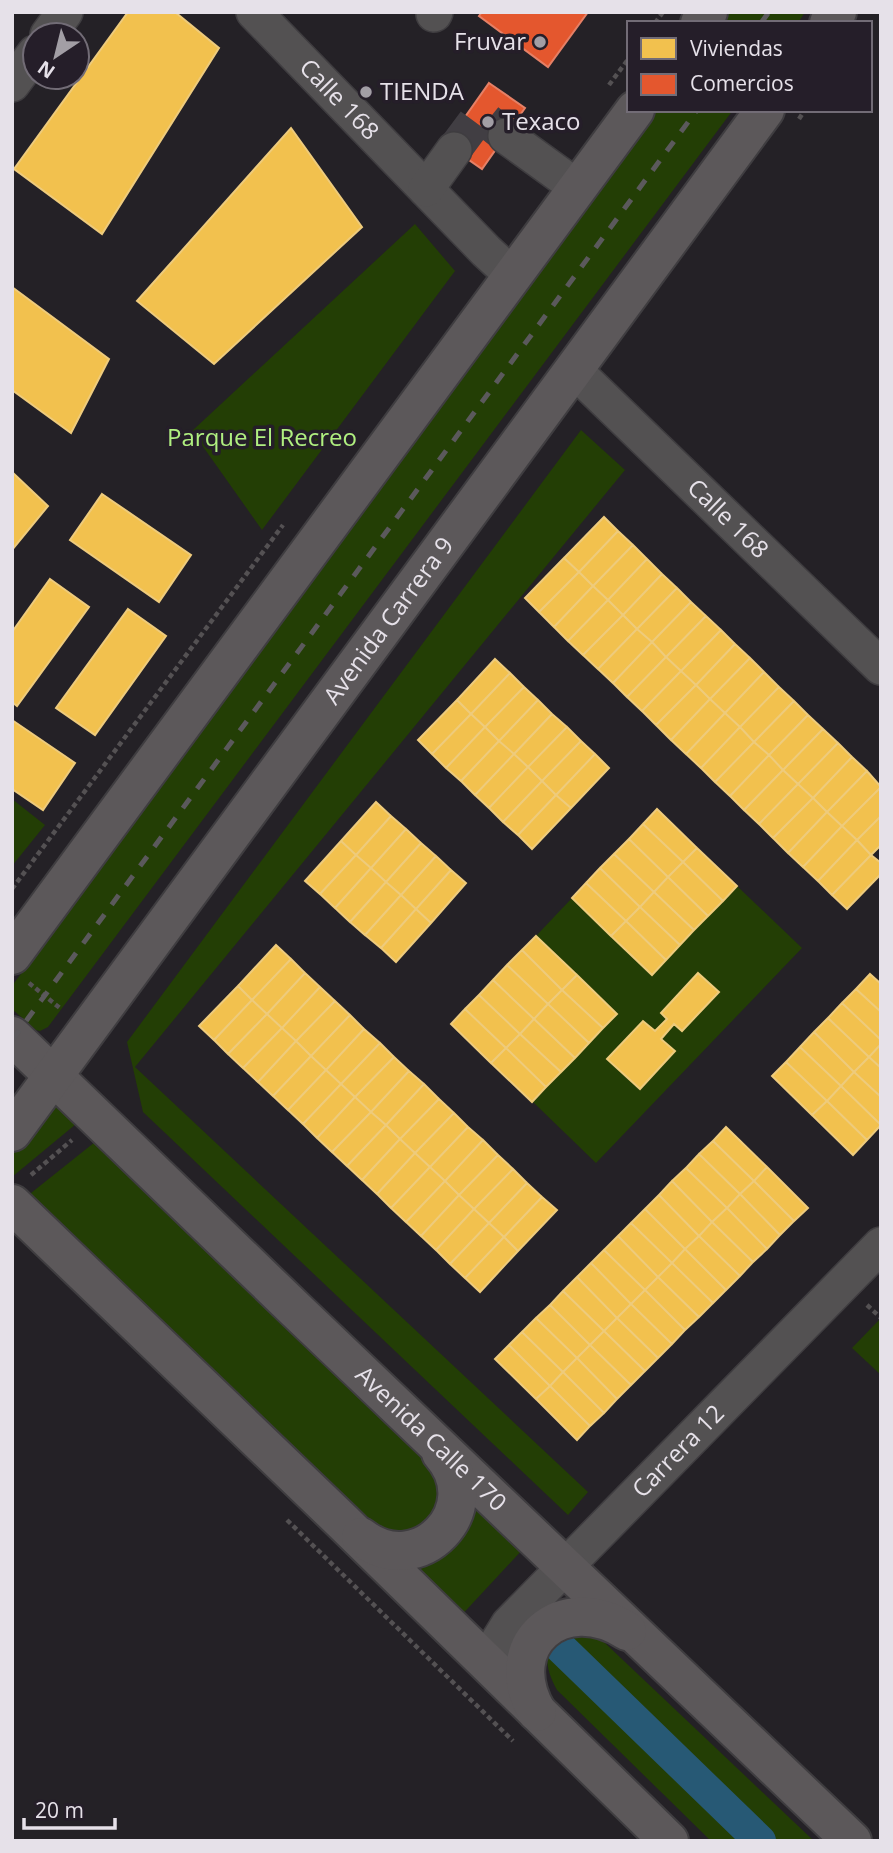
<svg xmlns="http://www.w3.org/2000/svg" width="893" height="1853" viewBox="0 0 893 1853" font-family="'Open Sans',sans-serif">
	<rect width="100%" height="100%" fill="#242126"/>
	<path fill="#233e05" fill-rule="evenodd" d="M 730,12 L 805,12 L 798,23 L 722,23 Z
		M 658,110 L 733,110 L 48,1027 L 40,1031 L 36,1030 L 12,1009 L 12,986 Z
		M 415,224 L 455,271 L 262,530 L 192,431 Z
		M 581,430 L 625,470 L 135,1067 L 588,1492 L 568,1515 L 143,1112 L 127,1042 Z
		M 12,799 L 45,825 L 12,866 Z
		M 737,886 L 802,948 L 596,1163 L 533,1102 L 617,1014 L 536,936 L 572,898 L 651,975 ZM 698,973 L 718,993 L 682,1031 L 674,1024 L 661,1039 L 675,1052 L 640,1089 L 607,1059 L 643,1021 L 655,1031 L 667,1019 L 661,1013 Z
		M 52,1106 L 59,1108 L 76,1124 L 12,1177 L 12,1151 L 45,1110 Z
		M 95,1142 L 441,1473 L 439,1514 L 400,1541 L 347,1502 L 26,1197 Z
		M 881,1318 L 881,1375 L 852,1348 Z
		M 476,1501 L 525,1547 L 458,1619 L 410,1573 C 450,1559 463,1541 476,1501 Z
		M 593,1635 L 605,1643 L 814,1841 L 711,1841 L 557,1690 C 547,1672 543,1656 553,1638 Z"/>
	<path fill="#f2c14e" stroke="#eecb7c" stroke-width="2" d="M 128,12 L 175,12 L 219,48 L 102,234 L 14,169 Z
		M 291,128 L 362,227 L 214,364 L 137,301 Z
		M 12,287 L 109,359 L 71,433 L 12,390 Z
		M 12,472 L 48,506 L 12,550 Z
		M 102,494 L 191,555 L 159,602 L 70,540 Z
		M 604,517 L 618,531 L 579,572 L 564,558 Z
		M 618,531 L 633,545 L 593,586 L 579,572 Z
		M 633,545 L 647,559 L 608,600 L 593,586 Z
		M 564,558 L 579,572 L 539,612 L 525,598 Z
		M 647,559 L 662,574 L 623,615 L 608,600 Z
		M 579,572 L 593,586 L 554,627 L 539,612 Z
		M 662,574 L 677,588 L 637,629 L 623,615 Z
		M 50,579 L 89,607 L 17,706 L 12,702 L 12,632 Z
		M 593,586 L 608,600 L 568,641 L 554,627 Z
		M 677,588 L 691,602 L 652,642 L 637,629 Z
		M 608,600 L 623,615 L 583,655 L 568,641 Z
		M 691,602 L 706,616 L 666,657 L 652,642 Z
		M 128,609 L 166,636 L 95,735 L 56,708 Z
		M 623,615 L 637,629 L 598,669 L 583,655 Z
		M 706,616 L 721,630 L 681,671 L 666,657 Z
		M 637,629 L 652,642 L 613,683 L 598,669 Z
		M 721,630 L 735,644 L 696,685 L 681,671 Z
		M 652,642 L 666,657 L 627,697 L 613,683 Z
		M 735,644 L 750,658 L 710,699 L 696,685 Z
		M 666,657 L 681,671 L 642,711 L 627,697 Z
		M 750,658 L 764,672 L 725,713 L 710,699 Z
		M 495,659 L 510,673 L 471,714 L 457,700 Z
		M 681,671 L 696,685 L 656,725 L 642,711 Z
		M 764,672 L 779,687 L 740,727 L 725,713 Z
		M 510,673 L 524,687 L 485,727 L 471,714 Z
		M 696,685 L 710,699 L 671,740 L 656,725 Z
		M 524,687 L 538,700 L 499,741 L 485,727 Z
		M 779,687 L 794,701 L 754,742 L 740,727 Z
		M 710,699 L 725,713 L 686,754 L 671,740 Z
		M 457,700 L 471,714 L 432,754 L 418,740 Z
		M 538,700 L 552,714 L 514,754 L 499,741 Z
		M 794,701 L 808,715 L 769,755 L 754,742 Z
		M 725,713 L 740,727 L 701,768 L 686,754 Z
		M 471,714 L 485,727 L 446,768 L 432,754 Z
		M 552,714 L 567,727 L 528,767 L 514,754 Z
		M 808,715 L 823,729 L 783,770 L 769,755 Z
		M 12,720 L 75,763 L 43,810 L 12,789 Z
		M 485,727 L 499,741 L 461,781 L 446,768 Z
		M 567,727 L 581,741 L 542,781 L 528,767 Z
		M 740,727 L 754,742 L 715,782 L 701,768 Z
		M 823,729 L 838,743 L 798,784 L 783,770 Z
		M 499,741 L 514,754 L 475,795 L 461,781 Z
		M 581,741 L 595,754 L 556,795 L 542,781 Z
		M 754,742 L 769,755 L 730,796 L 715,782 Z
		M 838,743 L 852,757 L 813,798 L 798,784 Z
		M 514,754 L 528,767 L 489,808 L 475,795 Z
		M 595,754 L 609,768 L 571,808 L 556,795 Z
		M 769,755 L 783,770 L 744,810 L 730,796 Z
		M 852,757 L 867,771 L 827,812 L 813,798 Z
		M 528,767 L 542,781 L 503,822 L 489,808 Z
		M 783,770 L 798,784 L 759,824 L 744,810 Z
		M 867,771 L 881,787 L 842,826 L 827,812 Z
		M 542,781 L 556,795 L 518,835 L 503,822 Z
		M 798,784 L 813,798 L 773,838 L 759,824 Z
		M 881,787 L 881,816 L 857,840 L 842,826 Z
		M 556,795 L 571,808 L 532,849 L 518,835 Z
		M 813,798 L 827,812 L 788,853 L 773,838 Z
		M 376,802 L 391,816 L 356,855 L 341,841 Z
		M 657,809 L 697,848 L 683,862 L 643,824 Z
		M 827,812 L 842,826 L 803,867 L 788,853 Z
		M 391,816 L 406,829 L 371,868 L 356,855 Z
		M 881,816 L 881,845 L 871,855 L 857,840 Z
		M 643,824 L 683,862 L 668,877 L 629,839 Z
		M 842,826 L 857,840 L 818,881 L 803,867 Z
		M 406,829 L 421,843 L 386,882 L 371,868 Z
		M 629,839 L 668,877 L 654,892 L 614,854 Z
		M 857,840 L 871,855 L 832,895 L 818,881 Z
		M 341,841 L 356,855 L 320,894 L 305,881 Z
		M 421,843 L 436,856 L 401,895 L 386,882 Z
		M 697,848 L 737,886 L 723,901 L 683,862 Z
		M 614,854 L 654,892 L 640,907 L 600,868 Z
		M 356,855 L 371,868 L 335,908 L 320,894 Z
		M 871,855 L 881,863 L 881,874 L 847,909 L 832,895 Z
		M 436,856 L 451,870 L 416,909 L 401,895 Z
		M 683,862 L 723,901 L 708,916 L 668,877 Z
		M 371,868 L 386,882 L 350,922 L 335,908 Z
		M 600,868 L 640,907 L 626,921 L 586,883 Z
		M 451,870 L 466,883 L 431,923 L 416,909 Z
		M 668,877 L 708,916 L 694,930 L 654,892 Z
		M 386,882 L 401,895 L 365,935 L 350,922 Z
		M 586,883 L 626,921 L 611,936 L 572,898 Z
		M 654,892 L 694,930 L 680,945 L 640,907 Z
		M 401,895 L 416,909 L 381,948 L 365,935 Z
		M 640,907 L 680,945 L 666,960 L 626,921 Z
		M 416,909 L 431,923 L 396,962 L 381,948 Z
		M 626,921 L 666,960 L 652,975 L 611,936 Z
		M 536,936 L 577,975 L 562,990 L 522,950 Z
		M 276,945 L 291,959 L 252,1000 L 238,986 Z
		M 522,950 L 562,990 L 548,1004 L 507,965 Z
		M 291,959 L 305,973 L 267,1014 L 252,1000 Z
		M 507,965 L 548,1004 L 534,1019 L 493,980 Z
		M 305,973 L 320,987 L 282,1028 L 267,1014 Z
		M 698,973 L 719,992 L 682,1031 L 674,1024 L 661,1039 L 675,1051 L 640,1089 L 607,1059 L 643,1021 L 655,1031 L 667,1019 L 661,1013 Z
		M 870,974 L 881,984 L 881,1012 L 856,989 Z
		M 577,975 L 617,1014 L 603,1028 L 562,990 Z
		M 493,980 L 534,1019 L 520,1034 L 479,995 Z
		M 238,986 L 252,1000 L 214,1040 L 199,1026 Z
		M 320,987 L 335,1001 L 296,1041 L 282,1028 Z
		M 856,989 L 881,1012 L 881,1040 L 842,1003 Z
		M 562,990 L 603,1028 L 589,1043 L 548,1004 Z
		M 479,995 L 520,1034 L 506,1048 L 465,1009 Z
		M 252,1000 L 267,1014 L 228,1054 L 214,1040 Z
		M 335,1001 L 350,1015 L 311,1056 L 296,1041 Z
		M 842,1003 L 881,1040 L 881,1044 L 869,1057 L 828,1018 Z
		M 548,1004 L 589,1043 L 575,1058 L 534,1019 Z
		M 465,1009 L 506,1048 L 491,1063 L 451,1024 Z
		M 267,1014 L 282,1028 L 243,1068 L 228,1054 Z
		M 350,1015 L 364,1029 L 326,1070 L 311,1056 Z
		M 828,1018 L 869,1057 L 854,1072 L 814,1032 Z
		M 534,1019 L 575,1058 L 561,1072 L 520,1034 Z
		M 282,1028 L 296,1041 L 258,1082 L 243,1068 Z
		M 364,1029 L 380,1043 L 341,1084 L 326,1070 Z
		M 814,1032 L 854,1072 L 841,1086 L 800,1047 Z
		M 520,1034 L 561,1072 L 546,1087 L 506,1048 Z
		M 296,1041 L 311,1056 L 273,1096 L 258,1082 Z
		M 380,1043 L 394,1057 L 355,1097 L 341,1084 Z
		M 881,1044 L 881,1068 L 869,1057 Z
		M 800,1047 L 841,1086 L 827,1101 L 786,1062 Z
		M 506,1048 L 546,1087 L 532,1102 L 491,1063 Z
		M 311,1056 L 326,1070 L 288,1110 L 273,1096 Z
		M 394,1057 L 409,1071 L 371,1112 L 355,1097 Z
		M 869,1057 L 881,1068 L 881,1097 L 854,1072 Z
		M 786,1062 L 827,1101 L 812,1115 L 772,1076 Z
		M 326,1070 L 341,1084 L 303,1124 L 288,1110 Z
		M 409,1071 L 424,1084 L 386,1125 L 371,1112 Z
		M 854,1072 L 881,1097 L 881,1125 L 841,1086 Z
		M 341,1084 L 355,1097 L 317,1138 L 303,1124 Z
		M 424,1084 L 439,1099 L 400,1139 L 386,1125 Z
		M 841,1086 L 881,1125 L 867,1140 L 827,1101 Z
		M 355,1097 L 371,1112 L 332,1152 L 317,1138 Z
		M 439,1099 L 454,1113 L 415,1153 L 400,1139 Z
		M 827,1101 L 867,1140 L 853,1155 L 812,1115 Z
		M 371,1112 L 386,1125 L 347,1166 L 332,1152 Z
		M 454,1113 L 468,1127 L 430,1167 L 415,1153 Z
		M 386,1125 L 400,1139 L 362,1180 L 347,1166 Z
		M 468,1127 L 483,1140 L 445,1181 L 430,1167 Z
		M 726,1127 L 767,1167 L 754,1181 L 713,1141 Z
		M 400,1139 L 415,1153 L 377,1194 L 362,1180 Z
		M 483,1140 L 498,1155 L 459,1195 L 445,1181 Z
		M 713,1141 L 754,1181 L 740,1194 L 699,1154 Z
		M 415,1153 L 430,1167 L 391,1208 L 377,1194 Z
		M 699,1154 L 740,1194 L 727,1208 L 686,1168 Z
		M 498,1155 L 513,1169 L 474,1209 L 459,1195 Z
		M 430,1167 L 445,1181 L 406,1222 L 391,1208 Z
		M 767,1167 L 808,1208 L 794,1221 L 754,1181 Z
		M 686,1168 L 727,1208 L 712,1222 L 672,1181 Z
		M 513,1169 L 527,1183 L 489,1223 L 474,1209 Z
		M 445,1181 L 459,1195 L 421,1236 L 406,1222 Z
		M 672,1181 L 712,1222 L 699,1236 L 659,1195 Z
		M 754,1181 L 794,1221 L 780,1235 L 740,1194 Z
		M 527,1183 L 542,1197 L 504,1237 L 489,1223 Z
		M 740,1194 L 780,1235 L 767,1249 L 727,1208 Z
		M 459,1195 L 474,1209 L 436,1250 L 421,1236 Z
		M 659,1195 L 699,1236 L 685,1249 L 645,1209 Z
		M 542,1197 L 557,1210 L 518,1251 L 504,1237 Z
		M 727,1208 L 767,1249 L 753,1262 L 712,1222 Z
		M 474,1209 L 489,1223 L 450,1264 L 436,1250 Z
		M 645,1209 L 685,1249 L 672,1263 L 631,1223 Z
		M 712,1222 L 753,1262 L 740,1276 L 699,1236 Z
		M 489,1223 L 504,1237 L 465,1278 L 450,1264 Z
		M 631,1223 L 672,1263 L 658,1277 L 618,1236 Z
		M 618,1236 L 658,1277 L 645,1290 L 604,1250 Z
		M 699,1236 L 740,1276 L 726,1290 L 685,1249 Z
		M 504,1237 L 518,1251 L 480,1292 L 465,1278 Z
		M 685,1249 L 726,1290 L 713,1303 L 672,1263 Z
		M 604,1250 L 645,1290 L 631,1304 L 591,1263 Z
		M 591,1263 L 631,1304 L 617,1318 L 577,1277 Z
		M 672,1263 L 713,1303 L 699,1317 L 658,1277 Z
		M 577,1277 L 617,1318 L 604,1331 L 563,1291 Z
		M 658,1277 L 699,1317 L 685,1330 L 645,1290 Z
		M 645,1290 L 685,1330 L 672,1344 L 631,1304 Z
		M 563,1291 L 604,1331 L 590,1345 L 550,1305 Z
		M 631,1304 L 672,1344 L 658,1358 L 617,1318 Z
		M 550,1305 L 590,1345 L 577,1358 L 536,1318 Z
		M 536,1318 L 577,1358 L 563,1372 L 522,1332 Z
		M 617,1318 L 658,1358 L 645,1371 L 604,1331 Z
		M 604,1331 L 645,1371 L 631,1385 L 590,1345 Z
		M 522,1332 L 563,1372 L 550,1386 L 509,1345 Z
		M 509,1345 L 550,1386 L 536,1399 L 495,1359 Z
		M 590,1345 L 631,1385 L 617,1399 L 577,1358 Z
		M 577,1358 L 617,1399 L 604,1413 L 563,1372 Z
		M 563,1372 L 604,1413 L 590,1426 L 550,1386 Z
		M 550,1386 L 590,1426 L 577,1440 L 536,1399 Z"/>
	<path fill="#e4572e" stroke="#e58066" stroke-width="2" d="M 482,12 L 588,12 L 548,67 L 479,16 Z
		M 489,83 L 525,108 L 482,169 L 446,144 Z"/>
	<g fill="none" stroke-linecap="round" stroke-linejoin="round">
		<path stroke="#275975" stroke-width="32" d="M 561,1648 L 760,1841"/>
		<path stroke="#413e43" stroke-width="35" stroke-dasharray="35 18" stroke-linecap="butt" d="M 454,150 L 480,115 L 506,136"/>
		<g stroke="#3f3d40" stroke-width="38">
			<g id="minor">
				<path id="s1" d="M 254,12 L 486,251 L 513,276"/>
				<path d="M 434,14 L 435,12"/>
				<path d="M 48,35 L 65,12"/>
				<path d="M 12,84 L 35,53"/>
				<path d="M 506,136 L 578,188"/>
				<path d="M 426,189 L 454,150"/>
				<path id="s2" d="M 574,370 L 881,667"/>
				<path id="s3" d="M 491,1667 L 496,1645 L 509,1624 L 881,1245"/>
			</g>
		</g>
		<g stroke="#3f3d40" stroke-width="42">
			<g id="major">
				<path d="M 700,23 L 708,12"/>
				<path d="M 829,23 L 837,12"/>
				<path d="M 12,955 L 635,110"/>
				<path id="s4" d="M 12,1036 L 297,1311 L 852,1841"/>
				<path id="s5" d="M 12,1132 L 765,110"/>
				<path d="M 12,1204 L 343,1522 L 669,1841"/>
				<path d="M 361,1537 C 419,1582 490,1508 441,1453"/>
				<path d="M 537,1712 C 498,1644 563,1590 627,1631"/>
			</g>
		</g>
		<path stroke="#545153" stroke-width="4.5" stroke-dasharray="5 3.5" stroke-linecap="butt" d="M 655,23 L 663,12
			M 609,85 L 629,58
			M 799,119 L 805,110
			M 12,889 L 283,525
			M 29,983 L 61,1009
			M 31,1175 L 72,1140
			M 867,1305 L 881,1318
			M 287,1520 L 513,1741"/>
		<use href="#minor" stroke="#535152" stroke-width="35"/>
		<use href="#major" stroke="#5c585a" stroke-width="38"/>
		<path stroke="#5b595c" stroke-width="5" stroke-dasharray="12 12" stroke-linecap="butt" d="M 761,23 L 769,12
			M 12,1040 L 697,110"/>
	</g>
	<g fill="#a29ea5" stroke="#251e29" stroke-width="2.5">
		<circle cx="540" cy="42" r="7"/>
		<circle cx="366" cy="92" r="7"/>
		<circle cx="488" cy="122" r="7"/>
	</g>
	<g text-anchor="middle" stroke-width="7" stroke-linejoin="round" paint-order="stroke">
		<g font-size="24" fill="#e6e1e9" stroke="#251e29" text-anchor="start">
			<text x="526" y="50" text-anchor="end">Fruvar</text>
			<text x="380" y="100">TIENDA</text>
			<text x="502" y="130">Texaco</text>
		</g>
		<g font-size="24" fill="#e6e1e9" stroke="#251e29">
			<text dy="8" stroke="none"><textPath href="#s1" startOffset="122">Calle 168</textPath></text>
			<text dy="8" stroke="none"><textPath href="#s2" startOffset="214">Calle 168</textPath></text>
			<text dy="8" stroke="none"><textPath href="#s5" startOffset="635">Avenida Carrera 9</textPath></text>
			<text dy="8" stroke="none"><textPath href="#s4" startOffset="581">Avenida Calle 170</textPath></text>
			<text dy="8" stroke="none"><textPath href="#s3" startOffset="289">Carrera 12</textPath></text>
		</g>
		<g font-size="24" fill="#b0ef80" stroke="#251e29">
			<text x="262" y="446">Parque El Recreo</text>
		</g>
	</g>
	<rect width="893" height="1853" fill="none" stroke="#e6e1e9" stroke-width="28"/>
	<rect x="627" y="21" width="245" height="91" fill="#251e29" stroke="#726c76" stroke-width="2"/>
	<rect x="641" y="38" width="35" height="21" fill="#f2c14e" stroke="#726c76" stroke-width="2"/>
	<text x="690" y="56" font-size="21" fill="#e6e1e9">Viviendas</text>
	<rect x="641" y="74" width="35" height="21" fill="#e4572e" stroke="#726c76" stroke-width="2"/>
	<text x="690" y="91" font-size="21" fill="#e6e1e9">Comercios</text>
	<g transform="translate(56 56) rotate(215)"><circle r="33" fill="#251e29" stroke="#726c76" stroke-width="2"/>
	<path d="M0-5L12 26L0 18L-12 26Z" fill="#a29ea5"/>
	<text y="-10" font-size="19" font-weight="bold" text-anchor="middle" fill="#e6e1e9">N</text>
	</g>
	<path d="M24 1818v10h91v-10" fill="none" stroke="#e6e1e9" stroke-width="3.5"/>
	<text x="35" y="1818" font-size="21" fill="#e6e1e9" stroke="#251e29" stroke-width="5" paint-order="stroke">20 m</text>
</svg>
